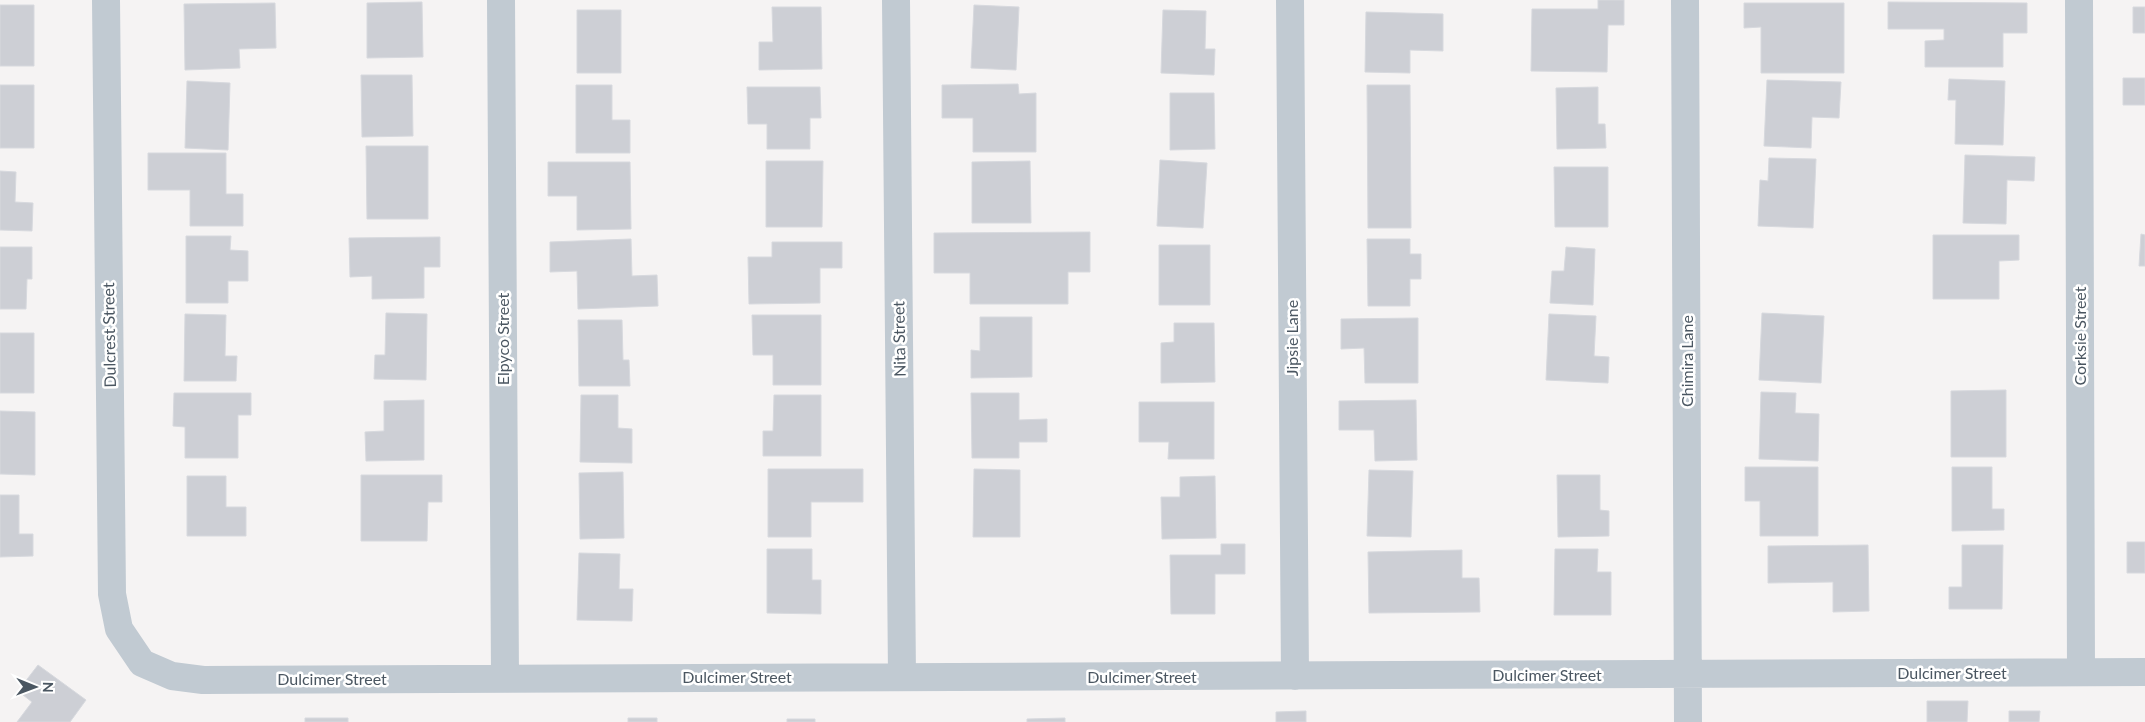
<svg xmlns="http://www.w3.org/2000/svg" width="2145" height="722" viewBox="0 0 2145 722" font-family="Lato,sans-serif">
	<rect width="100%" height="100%" fill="#f5f3f3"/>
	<path fill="#cdcfd5" stroke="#d7d9de" d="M 1598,0 L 1624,0 L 1624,25 L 1608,25 L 1607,72 L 1531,71 L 1532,9 L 1598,9 Z
		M 422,2 L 423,57 L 367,58 L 367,3 Z
		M 1888,2 L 2027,3 L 2027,33 L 2003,33 L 2003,67 L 1925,67 L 1925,41 L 1944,40 L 1944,29 L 1888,29 Z
		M 275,3 L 276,48 L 239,49 L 240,68 L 185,70 L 184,4 Z
		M 1744,3 L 1844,3 L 1844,73 L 1761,73 L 1761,27 L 1744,28 Z
		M 0,5 L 34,5 L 34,66 L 0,66 Z
		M 974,5 L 1019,7 L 1016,70 L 971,68 Z
		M 772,7 L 821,7 L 822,69 L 759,70 L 759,42 L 773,42 Z
		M 2133,7 L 2145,7 L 2145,33 L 2133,33 Z
		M 577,10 L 621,10 L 621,73 L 577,73 Z
		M 1163,10 L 1206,11 L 1205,49 L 1215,49 L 1214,75 L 1161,73 Z
		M 1366,12 L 1443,14 L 1443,51 L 1410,50 L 1410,73 L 1365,72 Z
		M 361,75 L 412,75 L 413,136 L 362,137 Z
		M 2123,78 L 2145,78 L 2145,105 L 2123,105 Z
		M 1949,79 L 2005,81 L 2003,145 L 1955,144 L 1956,100 L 1948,100 Z
		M 1767,80 L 1841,82 L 1839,118 L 1812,117 L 1811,148 L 1764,146 Z
		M 187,81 L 230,83 L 228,150 L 185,148 Z
		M 1018,84 L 1019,94 L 1036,93 L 1036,152 L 973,152 L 973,118 L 942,118 L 942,85 Z
		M 0,85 L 34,85 L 34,148 L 0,148 Z
		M 576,85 L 612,85 L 612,120 L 630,120 L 630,153 L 576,153 Z
		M 1367,85 L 1410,85 L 1411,228 L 1368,228 Z
		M 747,87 L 820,87 L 821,118 L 810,118 L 810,149 L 767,149 L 767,124 L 748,124 Z
		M 1598,87 L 1598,124 L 1605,124 L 1606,148 L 1557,149 L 1556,88 Z
		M 1170,93 L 1214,93 L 1215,149 L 1170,150 Z
		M 366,146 L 428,146 L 428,219 L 367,219 Z
		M 148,153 L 226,153 L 226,194 L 243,194 L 243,226 L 190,226 L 190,190 L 148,190 Z
		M 1965,155 L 2035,157 L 2034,181 L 2007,180 L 2006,224 L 1963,223 Z
		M 1769,158 L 1816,159 L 1813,228 L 1758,226 L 1760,180 L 1768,181 Z
		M 1160,160 L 1207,163 L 1203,228 L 1157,226 Z
		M 766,161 L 823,161 L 822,227 L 766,227 Z
		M 1030,161 L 1031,223 L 972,223 L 972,162 Z
		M 548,162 L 630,162 L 631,229 L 577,230 L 577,196 L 548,196 Z
		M 1554,167 L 1608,167 L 1608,227 L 1555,227 Z
		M 0,171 L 16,172 L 15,202 L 33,203 L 32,231 L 0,230 Z
		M 1090,232 L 1090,272 L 1068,272 L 1068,304 L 970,304 L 970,273 L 934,273 L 934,233 Z
		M 2141,234 L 2145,235 L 2145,266 L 2139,266 Z
		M 1933,235 L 2019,235 L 2019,260 L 1999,261 L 1999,299 L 1933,299 Z
		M 186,236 L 231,236 L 230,250 L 248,251 L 248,281 L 228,281 L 228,303 L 186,303 Z
		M 440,237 L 440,267 L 424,267 L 424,298 L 372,299 L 372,276 L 350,277 L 349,238 Z
		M 631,239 L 632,276 L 657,275 L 658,306 L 578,309 L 577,271 L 550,272 L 550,242 Z
		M 1367,239 L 1410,239 L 1410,254 L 1421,254 L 1421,279 L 1410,279 L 1410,306 L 1368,306 Z
		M 772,242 L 842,242 L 842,268 L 820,268 L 820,303 L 749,304 L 748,257 L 772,257 Z
		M 1159,245 L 1210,245 L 1210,305 L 1159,305 Z
		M 0,247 L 32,247 L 32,279 L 27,279 L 26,309 L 0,309 Z
		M 1566,247 L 1595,249 L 1593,305 L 1550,303 L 1552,271 L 1564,271 Z
		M 386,313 L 427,314 L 426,380 L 374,379 L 375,355 L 385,355 Z
		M 1762,313 L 1824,316 L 1821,383 L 1759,380 Z
		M 185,314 L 226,315 L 225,356 L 237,356 L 236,381 L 184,381 Z
		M 1549,314 L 1596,316 L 1594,356 L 1609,357 L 1608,383 L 1546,380 Z
		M 752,315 L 821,315 L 821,385 L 773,385 L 773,355 L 753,355 Z
		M 980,317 L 1032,317 L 1032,377 L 971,378 L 971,350 L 980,351 Z
		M 1418,318 L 1418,383 L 1365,383 L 1364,348 L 1341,349 L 1341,319 Z
		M 578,320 L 622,320 L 623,360 L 629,360 L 630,386 L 579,386 Z
		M 1174,323 L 1214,323 L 1215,382 L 1161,383 L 1161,343 L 1174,342 Z
		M 0,333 L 34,333 L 34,393 L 0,393 Z
		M 2006,390 L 2006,457 L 1951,457 L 1951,391 Z
		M 1761,392 L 1796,393 L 1795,413 L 1819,414 L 1818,461 L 1759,459 Z
		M 174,393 L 251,393 L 251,415 L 238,415 L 238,458 L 185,458 L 185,427 L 173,426 Z
		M 971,393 L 1019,393 L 1019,420 L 1047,419 L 1047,442 L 1019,442 L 1019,458 L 972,458 Z
		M 581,395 L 618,395 L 618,428 L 632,429 L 632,463 L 580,462 Z
		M 774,395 L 821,395 L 821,456 L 763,456 L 763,431 L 773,431 Z
		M 424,400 L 424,460 L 366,461 L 365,432 L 384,431 L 384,401 Z
		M 1416,400 L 1417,460 L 1375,461 L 1374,430 L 1339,430 L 1339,401 Z
		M 1139,402 L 1214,402 L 1214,459 L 1168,459 L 1169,442 L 1139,442 Z
		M 0,411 L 35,412 L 35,475 L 0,474 Z
		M 1745,467 L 1818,467 L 1818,536 L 1760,536 L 1760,501 L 1745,501 Z
		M 1952,467 L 1992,467 L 1992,509 L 2004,509 L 2004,530 L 1952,531 Z
		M 768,469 L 863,469 L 863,502 L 811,502 L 811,537 L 768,537 Z
		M 974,469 L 1020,470 L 1020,537 L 973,537 Z
		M 1369,470 L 1413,471 L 1411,537 L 1367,536 Z
		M 623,472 L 624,538 L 580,539 L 579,473 Z
		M 361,475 L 442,475 L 442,502 L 428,502 L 427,541 L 361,541 Z
		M 1557,475 L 1600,475 L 1600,510 L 1609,511 L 1609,536 L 1558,537 Z
		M 187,476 L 226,476 L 226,507 L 246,507 L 246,536 L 187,536 Z
		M 1215,476 L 1216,538 L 1162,539 L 1161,497 L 1180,497 L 1180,477 Z
		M 0,495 L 19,495 L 19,534 L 33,534 L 33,556 L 0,557 Z
		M 2127,542 L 2145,542 L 2145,573 L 2127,573 Z
		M 1221,544 L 1245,544 L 1245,574 L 1215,574 L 1215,614 L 1171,614 L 1170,555 L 1221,555 Z
		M 1868,545 L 1869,611 L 1833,612 L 1833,582 L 1768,583 L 1768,546 Z
		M 1962,545 L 2003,545 L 2002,609 L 1949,609 L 1949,587 L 1962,587 Z
		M 767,549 L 812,549 L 812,580 L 821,580 L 821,614 L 767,613 Z
		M 1555,549 L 1598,549 L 1597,572 L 1611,572 L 1611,615 L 1554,615 Z
		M 1462,550 L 1462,578 L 1479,578 L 1480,612 L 1369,613 L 1368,552 Z
		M 579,553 L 620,554 L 619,589 L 633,589 L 632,621 L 577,620 Z
		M 38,665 L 86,700 L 70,722 L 17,722 L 32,702 L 18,691 Z
		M 1927,701 L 1968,701 L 1967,722 L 1927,722 Z
		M 1306,711 L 1306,722 L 1276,722 L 1276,712 Z
		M 2009,711 L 2040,711 L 2039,722 L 2009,722 Z
		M 305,718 L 348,718 L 348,722 L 305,722 Z
		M 628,718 L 657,718 L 657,722 L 628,722 Z
		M 1065,718 L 1065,722 L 1027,722 L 1027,719 Z
		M 787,719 L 815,719 L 815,722 L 787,722 Z"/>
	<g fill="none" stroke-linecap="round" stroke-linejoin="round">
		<path stroke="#c1cad2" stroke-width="28" d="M 106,0 L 112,594 L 119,629 L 142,663 L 172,676 L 203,680 L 2145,672
			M 501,0 L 505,677
			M 896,0 L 902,677
			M 1290,0 L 1295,676
			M 1685,0 L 1688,722
			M 2079,0 L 2081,672"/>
	</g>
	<g text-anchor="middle" stroke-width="5" stroke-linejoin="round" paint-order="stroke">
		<g font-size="16" fill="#4a5661" stroke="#fff">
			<text transform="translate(109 335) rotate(-91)" y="6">Dulcrest Street</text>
			<text transform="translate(2080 336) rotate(-90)" y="6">Corksie Street</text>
			<text transform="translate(1292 338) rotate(-90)" y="6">Jipsie Lane</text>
			<text transform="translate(503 339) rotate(-90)" y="6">Elpyco Street</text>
			<text transform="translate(899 339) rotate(-91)" y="6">Nita Street</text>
			<text transform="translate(1687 361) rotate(-90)" y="6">Chimira Lane</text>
			<text x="1952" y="679">Dulcimer Street</text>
			<text x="1547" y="681">Dulcimer Street</text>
			<text x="737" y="683">Dulcimer Street</text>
			<text x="1142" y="683">Dulcimer Street</text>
			<text x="332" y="685">Dulcimer Street</text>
		</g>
	</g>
	<g transform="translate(35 687) rotate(91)" stroke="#ffffff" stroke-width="4" paint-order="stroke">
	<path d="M0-4L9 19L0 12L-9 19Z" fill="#4a5661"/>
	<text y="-8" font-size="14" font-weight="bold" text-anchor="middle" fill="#4a5661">N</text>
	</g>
</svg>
